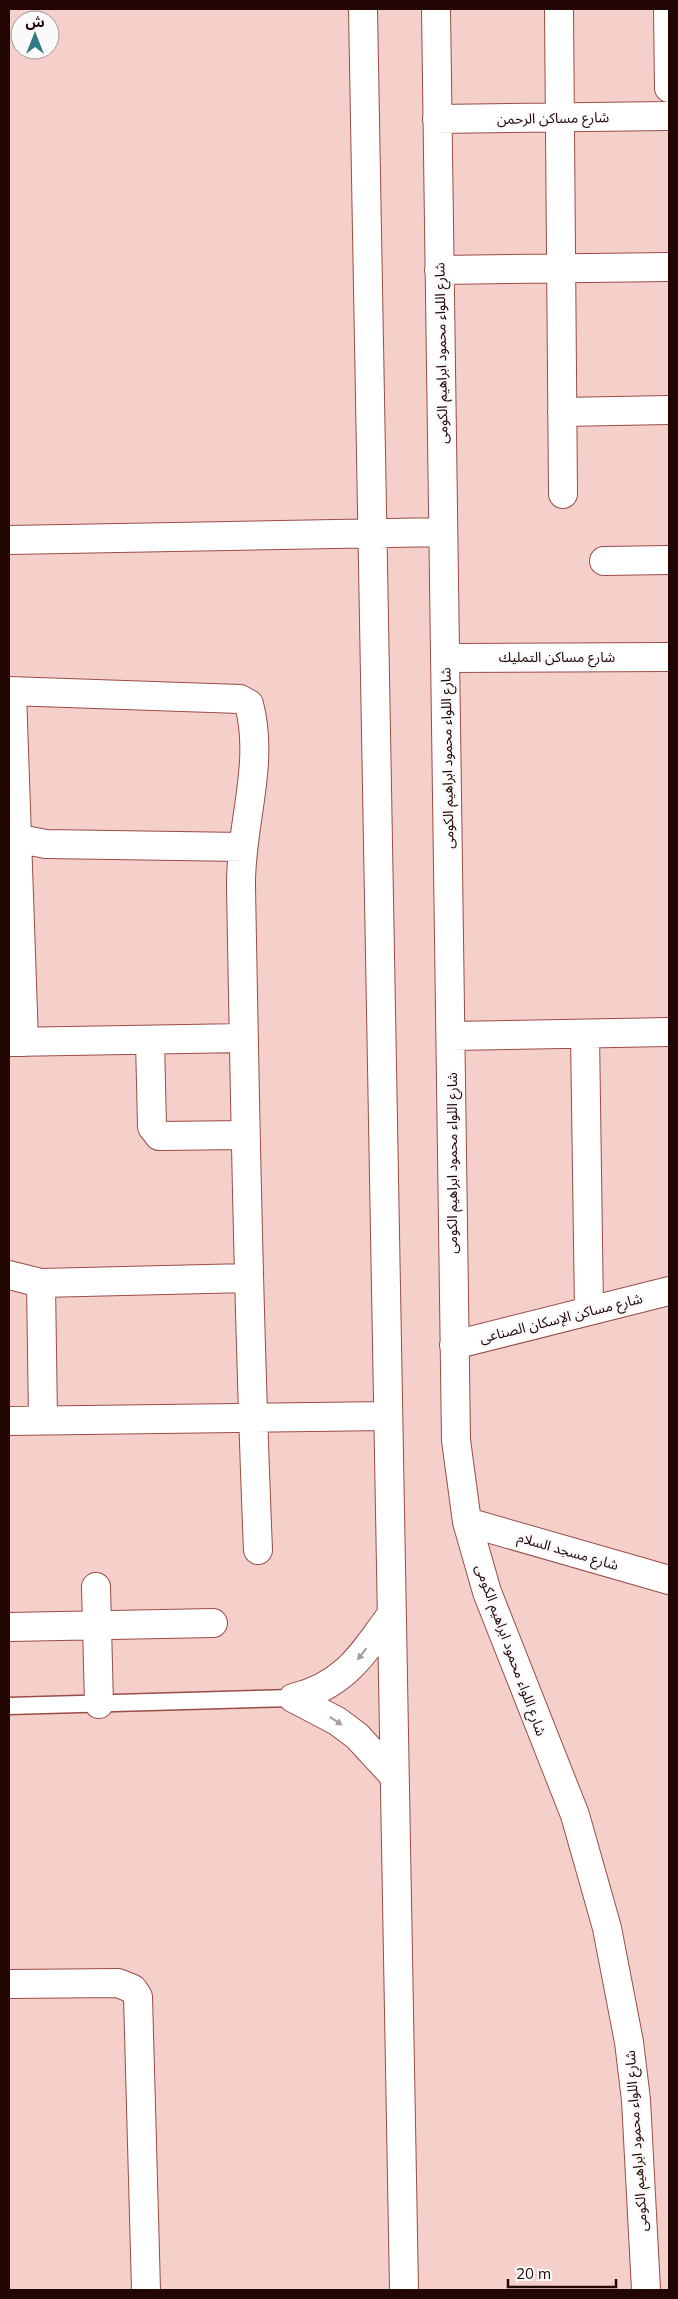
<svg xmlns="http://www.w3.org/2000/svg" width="678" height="2299" viewBox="0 0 678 2299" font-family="Mulish,'Noto Sans Arabic',sans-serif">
	<rect width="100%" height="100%" fill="#f5d0cb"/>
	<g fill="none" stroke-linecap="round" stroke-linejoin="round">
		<g stroke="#9b4c46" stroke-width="19">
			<path id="lane" d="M 9,1706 L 293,1698"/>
		</g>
		<g stroke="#9b4c46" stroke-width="30">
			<path id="street" d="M 363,9 L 404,2290
				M 436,9 L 456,1440 L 467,1522 L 487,1592 L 575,1815 L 607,1928 L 629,2042 L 636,2100 L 646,2290
				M 559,9 L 563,494
				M 668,9 L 669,88
				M 437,119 L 669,116
				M 439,270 L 669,267
				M 562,412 L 669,410
				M 9,540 L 443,532
				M 604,561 L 669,560
				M 445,658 L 669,657
				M 9,691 L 240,699 L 249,704 C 265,765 240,826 241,886 C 245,1108 249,1329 258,1550
				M 12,692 L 24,1042
				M 9,837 L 46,844 L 243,847
				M 585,1034 L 589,1311
				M 451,1036 L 669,1032
				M 150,1040 L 152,1127 L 159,1136 L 245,1135
				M 9,1042 L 244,1038
				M 9,1275 L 41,1283 L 248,1278
				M 41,1283 L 43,1420
				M 454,1345 L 669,1291
				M 9,1421 L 387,1416
				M 467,1522 L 669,1580
				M 96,1587 L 99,1704
				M 9,1627 L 213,1623
				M 293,1698 C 344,1686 362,1655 391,1615
				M 293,1698 L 337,1721 L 357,1736 L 394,1776
				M 9,1984 L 118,1983 L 133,1989 L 138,1997 L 146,2290"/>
		</g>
		<use href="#lane" stroke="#fff" stroke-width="16"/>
		<use href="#street" stroke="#fff" stroke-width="28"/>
	</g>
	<defs><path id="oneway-solid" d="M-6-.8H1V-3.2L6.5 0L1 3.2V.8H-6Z" transform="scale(1.25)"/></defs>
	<g fill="#a79b9b">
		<use href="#oneway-solid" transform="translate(362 1654) rotate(128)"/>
		<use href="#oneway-solid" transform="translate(336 1721) rotate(33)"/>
	</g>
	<g text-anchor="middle" stroke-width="5" stroke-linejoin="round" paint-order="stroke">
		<g font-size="14" fill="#230504" stroke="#fafafa">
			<text transform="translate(553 118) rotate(-1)" y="5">شارع مساكن الرحمن</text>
			<text transform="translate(441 353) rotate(-91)" y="5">شارع اللواء محمود ابراهيم الكومى</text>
			<text x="557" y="662">شارع مساكن التمليك</text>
			<text transform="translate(447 758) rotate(-91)" y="5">شارع اللواء محمود ابراهيم الكومى</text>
			<text transform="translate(452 1163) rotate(-90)" y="5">شارع اللواء محمود ابراهيم الكومى</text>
			<text transform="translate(561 1318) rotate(-14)" y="5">شارع مساكن الإسكان الصناعى</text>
			<text transform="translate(568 1551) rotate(16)" y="5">شارع مسجد السلام</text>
			<text transform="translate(511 1650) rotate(70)" y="5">شارع اللواء محمود ابراهيم الكومى</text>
			<text transform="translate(636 2141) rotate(-94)" y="5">شارع اللواء محمود ابراهيم الكومى</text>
		</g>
	</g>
	<rect width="678" height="2299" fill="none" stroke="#230504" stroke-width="20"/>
	<g transform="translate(35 35)"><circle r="24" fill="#fafafa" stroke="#a49898"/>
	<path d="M0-4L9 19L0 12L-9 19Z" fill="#327a83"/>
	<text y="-8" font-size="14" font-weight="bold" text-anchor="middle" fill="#230504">ش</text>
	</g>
	<path d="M508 2279v8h108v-8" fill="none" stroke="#230504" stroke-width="2.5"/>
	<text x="516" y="2279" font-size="15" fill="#230504" stroke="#fafafa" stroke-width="4" paint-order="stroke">20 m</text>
</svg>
